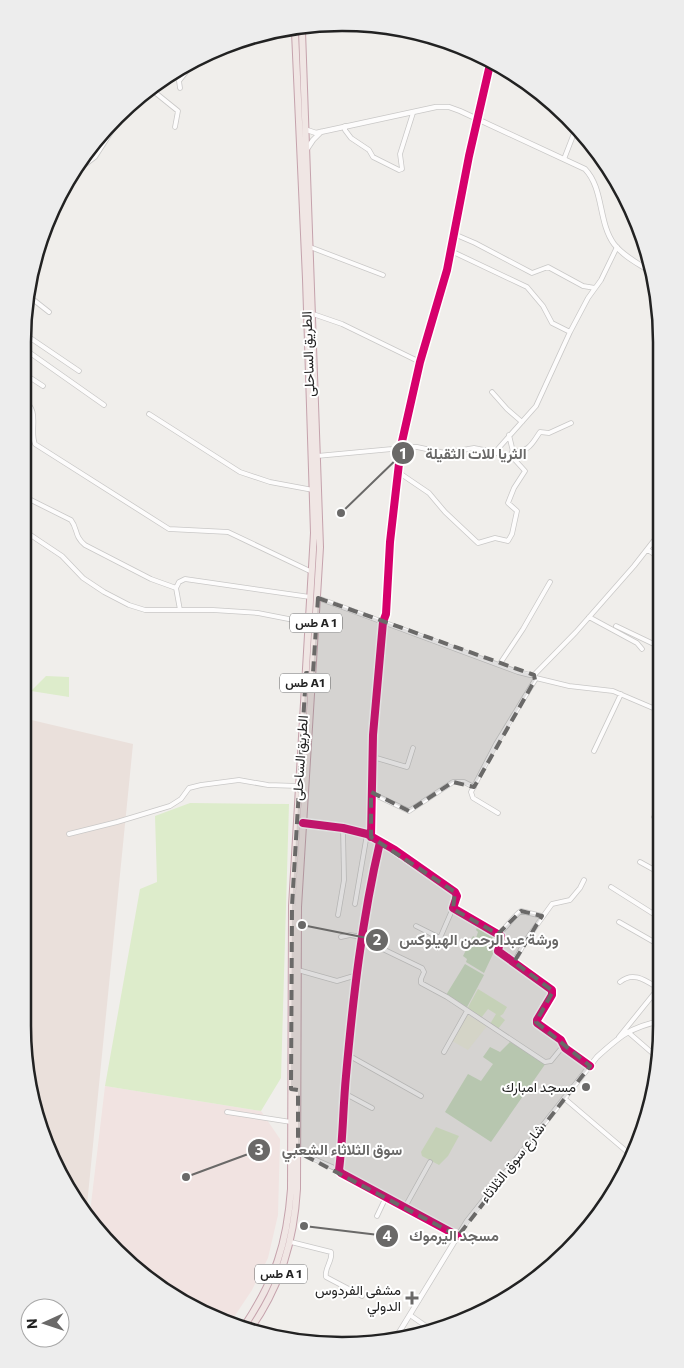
<svg xmlns="http://www.w3.org/2000/svg" width="684" height="1368" viewBox="0 0 684 1368" font-family="Commissioner,Vazirmatn,sans-serif">
	<rect width="100%" height="100%" fill="#f0eeeb"/>
	<path fill="#f1e3e1" d="M 105,1086 L 261,1111 L 280,1139 L 278,1215 L 268,1258 L 252,1290 L 232,1320 L 165,1292 L 89,1221 Z"/>
	<path fill="#eae0db" d="M 23,718 L 133,744 L 86,1215 L 40,1129 L 23,1026 Z"/>
	<path fill="#efefdf" d="M 466,1014 L 487,1026 L 468,1050 L 452,1041 Z"/>
	<path fill="#ddeccb" d="M 46,676 L 69,677 L 69,697 L 31,691 Z
		M 190,803 L 289,804 L 281,1078 L 261,1111 L 105,1086 L 140,889 L 157,882 L 155,816 Z
		M 478,989 L 507,1007 L 503,1014 L 500,1016 L 505,1020 L 498,1029 L 490,1024 L 496,1014 L 488,1009 L 481,1018 L 467,1009 Z
		M 436,1127 L 459,1136 L 448,1156 L 439,1165 L 422,1156 L 421,1152 Z"/>
	<path fill="#cbdec1" d="M 478,925 L 500,939 L 484,973 L 466,962 L 467,959 L 463,956 L 473,936 L 476,938 L 478,932 L 476,930 Z
		M 465,964 L 484,975 L 466,1009 L 446,995 Z
		M 510,1042 L 546,1063 L 491,1142 L 445,1112 L 468,1074 L 481,1081 L 493,1064 L 483,1057 L 490,1047 L 500,1052 Z"/>
	<g fill="none" stroke-linecap="round" stroke-linejoin="round">
		<g stroke="#c9c8c7" stroke-width="5.5">
			<path id="minor" d="M 180,88 L 179,81 L 189,68
				M 152,90 L 178,111 L 175,127
				M 562,114 L 563,117 L 568,120
				M 345,126 L 345,130 L 351,138 L 369,150 L 373,157 L 399,170 L 402,169 L 400,154 L 413,113
				M 564,159 L 576,128
				M 79,169 L 95,157 L 126,109
				M 454,234 L 475,243 L 532,273 L 548,267 L 583,286 L 595,288
				M 310,247 L 383,275
				M 451,251 L 527,287 L 543,306 L 552,323 L 570,332
				M 30,297 L 49,312
				M 313,314 L 342,324 L 420,362
				M 23,333 L 79,371
				M 23,348 L 104,405
				M 23,373 L 43,386
				M 492,392 L 507,409 L 522,422
				M 23,401 C 41,409 29,430 35,444 L 169,529 L 228,532 L 312,572
				M 149,414 L 240,472 L 270,482 L 313,490
				M 494,452 L 515,460
				M 512,452 C 530,451 531,445 540,432 L 549,433 L 571,423
				M 317,456 L 392,449 L 401,446 L 417,447 L 445,453 L 474,448 L 494,452 L 496,451 L 536,406 L 570,332 L 588,298 L 601,280 L 617,247
				M 398,472 L 429,493 L 445,512 L 478,543 L 495,538 L 508,541 L 512,534 L 517,511 L 508,503 L 514,488 L 525,471 L 515,460 L 509,435
				M 23,496 L 71,520 C 78,529 74,536 85,545 L 151,579 L 176,588 L 180,610
				M 23,530 L 62,556 L 83,578 L 104,592 L 129,605 L 145,610 L 213,610 L 258,613 L 309,623
				M 648,550 L 660,558
				M 176,588 L 179,582 L 185,579 L 310,597
				M 318,598 L 518,672 L 530,675 L 534,675 L 576,632 L 634,566 L 659,534
				M 589,617 L 637,643 L 642,649
				M 616,626 L 660,647
				M 499,665 L 523,629 L 550,582
				M 536,678 L 569,686 L 613,691 L 660,711
				M 594,751 L 621,694
				M 373,757 L 407,767 L 413,748
				M 371,793 L 409,811 L 453,782 L 464,782 L 474,787
				M 498,813 L 473,798 L 471,792 L 496,744 L 535,680 L 536,678 L 534,675
				M 654,817 L 660,822
				M 303,823 L 343,828 L 367,834 L 395,850 L 455,892 L 457,896 L 453,908 L 501,936 L 498,951 L 552,990 L 552,995 L 537,1020 L 537,1023 L 561,1040 L 565,1048 L 590,1066
				M 69,834 L 117,822 L 170,806 L 181,799 L 189,788 L 201,785 L 239,780 L 268,785 L 298,786
				M 371,837 L 373,735 L 383,622 L 386,614 L 390,542 L 401,446 L 420,362 L 447,270 L 469,156 L 491,60
				M 380,842 C 362,919 353,998 346,1076 C 343,1107 343,1139 339,1170 L 341,1173 L 458,1236
				M 640,862 L 660,873
				M 611,887 L 660,918
				M 355,904 L 367,834
				M 338,915 L 344,880 L 343,828
				M 619,922 L 661,946
				M 416,926 L 440,938 L 453,908
				M 498,934 C 507,928 512,917 521,911 L 542,916
				M 341,937 L 350,935 L 362,937
				M 362,939 L 422,968 L 424,972 L 421,979 L 421,983 L 447,997 L 545,1062 L 551,1061 L 564,1045
				M 514,962 L 526,940 L 552,904 L 570,900 L 580,888 L 584,880
				M 298,970 L 337,981 L 357,975
				M 620,982 C 633,971 645,980 658,988
				M 628,1032 L 658,1058
				M 619,1037 L 661,985
				M 444,1052 L 467,1011
				M 348,1055 L 421,1096
				M 344,1093 L 372,1108
				M 564,1098 L 632,1156
				M 227,1112 L 291,1122
				M 298,1152 L 339,1170
				M 405,1207 L 430,1162
				M 377,1216 L 386,1197
				M 291,1242 L 331,1252 C 333,1261 324,1268 326,1277 L 362,1296
				M 410,1315 L 430,1329"/>
		</g>
		<g stroke="#c9c8c7" stroke-width="6">
			<path id="tertiary" d="M 307,130 L 316,133 L 436,107 L 449,107 L 460,111 L 585,169 C 604,189 598,222 614,244 C 623,256 639,264 651,272
				M 307,149 L 313,140 L 321,132
				M 395,1339 L 467,1221 L 597,1057 C 619,1037 630,1027 661,1021"/>
		</g>
		<g stroke="#c5a2ac" stroke-width="8">
			<path id="trunk" d="M 245,1325 C 275,1279 287,1244 291,1189 L 292,906 L 314,533 L 306,279 L 295,32
				M 251,1328 C 281,1285 294,1240 297,1189 L 298,907 L 320,547 L 302,31"/>
		</g>
		<use href="#minor" stroke="#fdfcfc" stroke-width="4"/>
		<use href="#tertiary" stroke="#fdfcfc" stroke-width="4.5"/>
		<use href="#trunk" stroke="#f0e6e4" stroke-width="6"/>
		<g stroke="#fff" stroke-width="11">
			<path id="cycleway" d="M 303,823 L 343,828 L 367,834 L 395,850 L 455,892 L 457,896 L 453,908 L 501,936 L 498,951 L 552,990 L 552,995 L 537,1020 L 537,1023 L 561,1040 L 565,1048 L 590,1066
				M 371,837 L 373,735 L 383,622 L 386,614 L 390,542 L 401,446 L 420,362 L 447,270 L 469,156 L 491,60
				M 380,842 C 362,919 353,998 346,1076 C 343,1107 343,1139 339,1170 L 341,1173 L 458,1236"/>
		</g>
		<use href="#cycleway" stroke="#d6006c" stroke-width="8"/>
	</g>
	<path fill="#6a6968" fill-opacity="0.2" stroke="#6a6968" stroke-width="4" stroke-dasharray="10 6" stroke-linejoin="round" d="M 318,598 L 534,675 L 535,680 L 474,787 L 453,782 L 409,811 L 371,792 L 371,837 L 455,892 L 453,909 L 498,934 L 521,911 L 542,916 L 514,962 L 553,991 L 536,1022 L 590,1066 L 458,1236 L 298,1152 L 298,1090 L 291,1089 L 292,906 L 306,673 L 313,673 Z"/>
	<g fill="#6a6968" stroke="#fff" stroke-width="2">
		<circle cx="586" cy="1087" r="5"/>
		<path d="M409.5 1290.5h5v5h5v5h-5v5h-5v-5h-5v-5h5z"/>
	</g>
	<g text-anchor="middle" stroke-width="4" stroke-linejoin="round" paint-order="stroke">
		<g fill="#fff" stroke="#646464" stroke-width="1">
			<rect x="290" y="613.5" width="52" height="19" rx="4"/>
			<rect x="280" y="673.5" width="50" height="19" rx="4"/>
			<rect x="255" y="1264.5" width="52" height="19" rx="4"/>
		</g>
		<g font-size="12" font-weight="bold" fill="#222">
			<text x="316" y="627">طس A 1</text>
			<text x="305" y="687">طس A1</text>
			<text x="281" y="1278">طس A 1</text>
		</g>
		<g font-size="14" fill="#222" stroke="#fff">
			<text transform="translate(308 354) rotate(-92)" y="5">الطريق الساحلى</text>
			<text transform="translate(300 758) rotate(-86)" y="5">الطريق الساحلى</text>
			<text transform="translate(512 1163) rotate(-52)" y="5">شارع سوق الثلاثاء</text>
		</g>
		<g font-size="14" fill="#222" stroke="#fff" text-anchor="end">
			<text x="576" y="1092">مسجد امبارك</text>
			<text x="401" y="1295">مشفى الفردوس<tspan x="401" dy="16">الدولي</tspan></text>
		</g>
	</g>
	<path d="M0 0H684V1368H0ZM342 31H342A311 311 0 0 1 653 342V1026A311 311 0 0 1 342 1337H342A311 311 0 0 1 31 1026V342A311 311 0 0 1 342 31Z" fill="#ededed" fill-rule="evenodd"/>
	<path fill="none" stroke="#222" stroke-width="2.5" d="M342 31H342A311 311 0 0 1 653 342V1026A311 311 0 0 1 342 1337H342A311 311 0 0 1 31 1026V342A311 311 0 0 1 342 31Z"/>
	<path fill="none" stroke="#6a6968" stroke-width="2" d="M341 513L403 453M302 925L377 940M186 1177L259 1150M304 1226L387 1236"/>
	<g fill="#6a6968" stroke="#fff" stroke-width="2">
		<circle cx="341" cy="513" r="5"/>
		<circle cx="302" cy="925" r="5"/>
		<circle cx="186" cy="1177" r="5"/>
		<circle cx="304" cy="1226" r="5"/>
		<circle cx="403" cy="453" r="12"/>
		<circle cx="377" cy="940" r="12"/>
		<circle cx="259" cy="1150" r="12"/>
		<circle cx="387" cy="1236" r="12"/>
	</g>
	<g font-size="15" text-anchor="middle" font-weight="bold" fill="#fff">
		<text x="403" y="459">1</text>
		<text x="377" y="945">2</text>
		<text x="259" y="1155">3</text>
		<text x="387" y="1241">4</text>
	</g>
	<g font-size="15" text-anchor="middle" font-weight="bold" fill="#6a6968" stroke="#fff" stroke-width="4" stroke-linejoin="round" paint-order="stroke">
		<text x="476" y="459">الثريا للات الثقيلة</text>
		<text x="479" y="945">ورشة عبدالرحمن الهيلوكس</text>
		<text x="342" y="1155">سوق الثلاثاء الشعبي</text>
		<text x="454" y="1241">مسجد اليرموك</text>
	</g>
	<g transform="translate(45 1323) rotate(267)"><circle r="24" fill="#ffffff" stroke="#a7a7a7"/>
	<path d="M0-4L9 19L0 12L-9 19Z" fill="#6a6968"/>
	<text y="-8" font-size="14" font-weight="bold" text-anchor="middle" fill="#222222">N</text>
	</g>
</svg>
